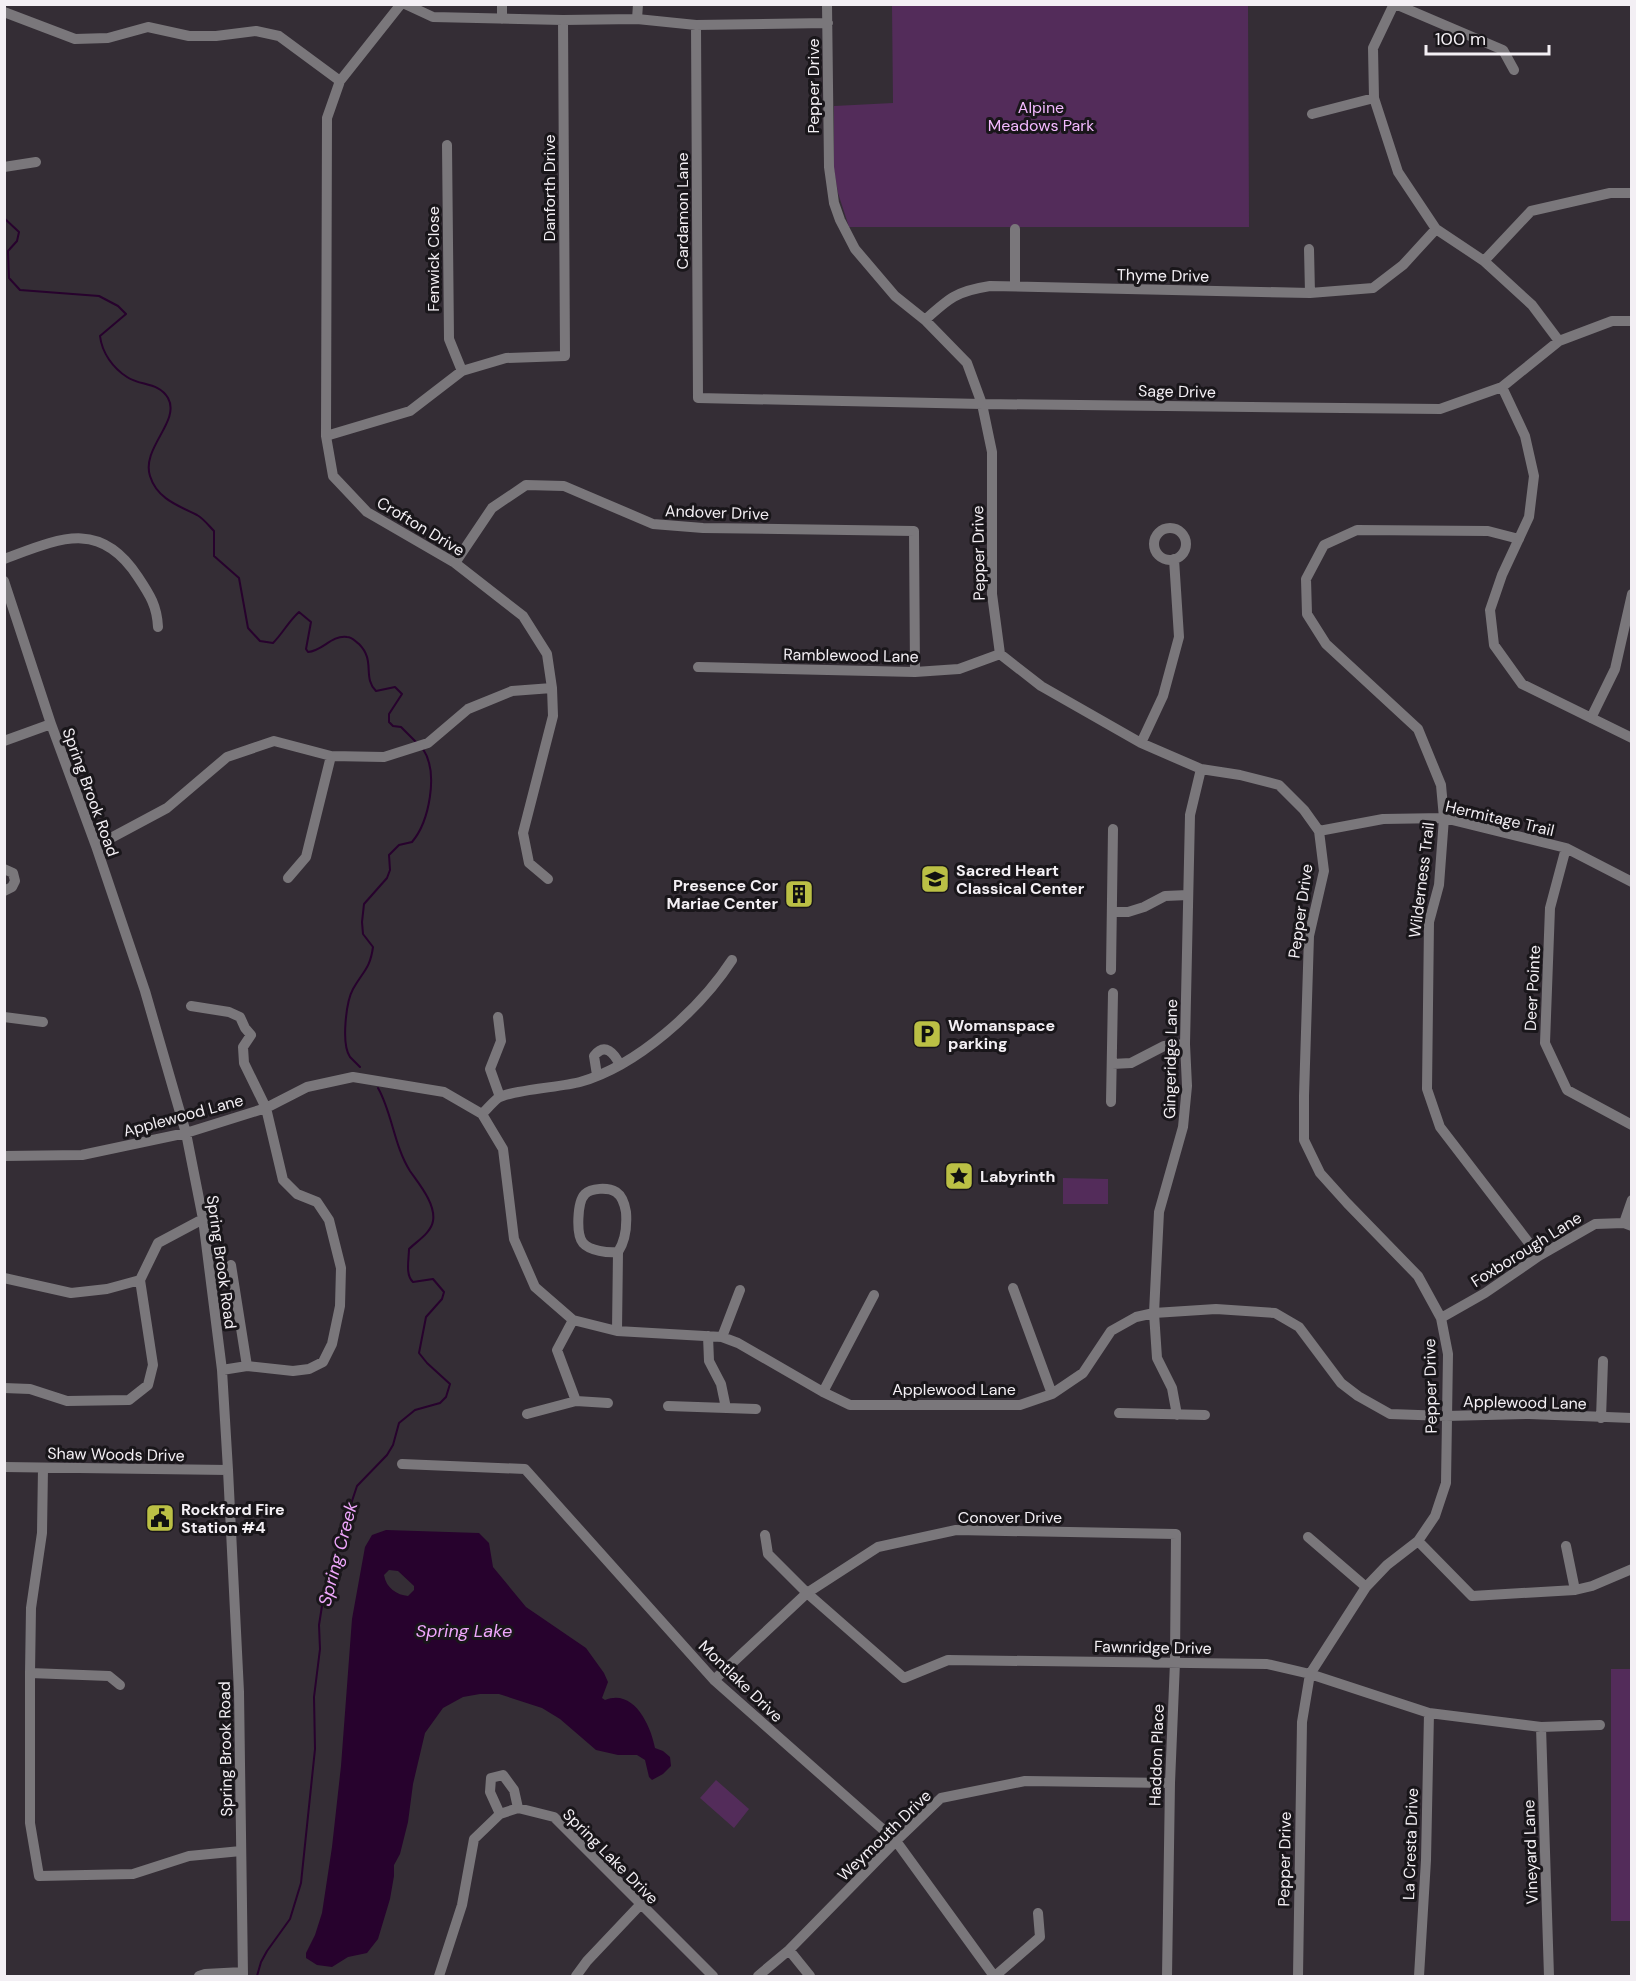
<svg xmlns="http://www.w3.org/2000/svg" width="1636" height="1981" viewBox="0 0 1636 1981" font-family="'DM Sans',sans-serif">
	<rect width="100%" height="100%" fill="#342d35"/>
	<path fill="#532c5a" d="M 892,5 L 1248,5 L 1249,227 L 849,227 L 838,193 L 834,170 L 834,106 L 893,103 Z
		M 1063,1178 L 1108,1179 L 1108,1204 L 1063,1204 Z
		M 1611,1669 L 1631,1669 L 1631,1921 L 1611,1921 Z
		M 716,1780 L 749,1809 L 734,1828 L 700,1798 Z"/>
	<path fill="#27022d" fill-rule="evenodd" d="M 386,1530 L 479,1533 L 489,1543 L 493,1567 L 526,1607 L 586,1648 L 604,1673 L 608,1682 L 602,1698 L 605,1700 C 634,1688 651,1726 655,1748 L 663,1751 L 670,1757 L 671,1766 L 663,1774 L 652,1780 L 649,1777 L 645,1760 L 637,1755 L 618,1755 L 596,1750 L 560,1719 L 542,1708 L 499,1694 L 480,1694 L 463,1697 L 443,1708 L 425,1733 L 413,1784 L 408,1822 L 400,1854 L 394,1865 L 394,1876 L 390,1899 L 378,1939 L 367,1953 L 348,1957 L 332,1967 L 317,1965 L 306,1958 L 306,1953 L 315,1935 L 322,1913 L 332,1847 L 341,1766 L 352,1619 L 365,1547 L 372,1535 ZM 389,1570 L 398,1571 L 414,1586 L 414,1590 L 408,1596 C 397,1595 386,1588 384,1575 Z"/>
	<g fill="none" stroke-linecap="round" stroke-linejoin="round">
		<path stroke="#27022d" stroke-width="2" d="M 4,218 L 19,232 L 17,241 L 8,251 L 9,278 L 20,290 L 99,296 L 118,306 L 126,314 L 100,336 C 102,353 113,368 127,377 C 140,386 159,382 168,398 C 181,421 141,448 150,476 C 157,499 179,506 197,515 C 204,519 209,526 214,531 L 214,556 L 239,578 L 248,628 L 260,641 L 273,643 C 283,633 288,622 299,612 L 311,622 L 306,649 L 308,652 C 323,651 331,635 347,637 C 352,637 355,641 359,644 C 376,661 362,677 376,691 L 395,687 L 402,694 L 389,714 L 389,722 L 393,726 L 401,727 L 417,743
			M 360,1067 C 357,1064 353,1060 350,1057 C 341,1044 346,1002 353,989 C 363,971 370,969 373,947 L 363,934 L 362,922 L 364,904 L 387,878 L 390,870 L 389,855 L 399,845 L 412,842 C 429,822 439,773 423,749
			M 257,1976 L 261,1962 L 267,1951 L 290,1919 L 301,1883 L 315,1749 L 314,1697 L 320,1649 L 319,1625 L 325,1587 L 352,1501 L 357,1486 L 387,1455 L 393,1445 L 399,1423 L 415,1410 L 440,1403 L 446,1397 L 450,1384 L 427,1363 L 419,1353 L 426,1317 L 442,1299 L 444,1292 L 433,1279 L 413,1282 C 405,1275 409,1259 409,1249 C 417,1241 431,1233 433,1221 C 436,1204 419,1184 410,1171 C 394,1146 392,1112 378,1088"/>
		<path stroke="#7a777b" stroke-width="10" d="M 401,4 L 340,81 L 327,118 L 326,436 L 333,476 L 367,512 L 455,563 L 523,616 L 547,654 L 552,688 L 553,716 L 523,833 L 529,863 L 548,879
			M 405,4 L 433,17 L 563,20 L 637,19 L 696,25 L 828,23
			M 827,4 L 829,167 L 834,203 L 840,220 L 855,249 L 895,296 L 925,320 L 967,363 L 982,404 L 992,452 L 992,594 L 1000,654 L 1041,686 L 1141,743 L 1201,769 L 1240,775 L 1279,785 L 1304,810 L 1319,831 L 1324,871 L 1309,936 L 1304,1096 L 1304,1140 L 1320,1173 L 1347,1203 L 1418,1276 L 1441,1318 L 1448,1354 L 1446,1483 L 1435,1516 L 1418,1541 L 1387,1565 L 1366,1587 L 1310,1674 L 1302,1722 L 1298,1976
			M 1394,4 L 1373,48 L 1374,98 L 1398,172 L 1436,229
			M 1395,4 L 1503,50 L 1514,70
			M 4,12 L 75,39 L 108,38 L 148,27 L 189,36 L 216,36 L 256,31 L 279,36 L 340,81
			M 502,19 L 502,4
			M 637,19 L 638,4
			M 696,25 L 698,398 L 982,404 L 1440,409 L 1502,387 L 1559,341 L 1612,321 L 1632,321
			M 1312,114 L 1374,98
			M 447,145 L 449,339 L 462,371
			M 4,167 L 36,162
			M 1309,249 L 1310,293
			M 1484,261 L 1531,211 L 1610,193 L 1632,193
			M 1015,286 L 1015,229
			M 925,320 C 949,298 957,291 990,286 L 1310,293 L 1373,288 L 1403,265 L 1436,229 L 1484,261 L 1532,305 L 1559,341
			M 1502,387 L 1525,436 L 1534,476 L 1529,517 L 1502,575 L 1490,610 L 1494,645 L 1522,684 L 1632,738
			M 326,436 L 410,411 L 462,371 L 506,358 L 565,356 L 563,20
			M1154 544a16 16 0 1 1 32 0a16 16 0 1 1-32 0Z
			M 1519,539 L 1488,531 L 1357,530 L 1324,545 L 1306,579 L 1307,614 L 1326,644 L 1418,729 L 1441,785 L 1444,818 L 1439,885 L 1429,922 L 1427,1089 L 1440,1127 L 1539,1256
			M 4,559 C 58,539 100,518 138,577 C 150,595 157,606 158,627
			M 455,563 L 492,508 L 526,485 L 564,486 L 653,524 L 703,528 L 914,531 L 915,672
			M 4,581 L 51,724 L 96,846 L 145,991 L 186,1133 L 203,1219 L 222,1370 L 228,1470 L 239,1692 L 243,1976
			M 698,667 L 915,672 L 959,669 L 1000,654
			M 1591,718 L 1615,669 L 1632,594
			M 4,741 L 51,724
			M 1141,743 L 1163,696 L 1179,637 L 1174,559
			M 1319,831 L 1383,819 L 1444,818 L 1566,848 L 1632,882
			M 96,846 L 167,808 L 227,757 L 274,741 L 331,756 L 384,757 L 428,743 L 468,709 L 512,691 L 552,688
			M 1566,848 L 1550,908 L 1545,1043 L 1567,1090 L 1632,1125
			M 4,869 L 13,873 L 15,881 L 12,887 L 4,891
			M 288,878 L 306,857 L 331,756
			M 1112,912 L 1128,912 L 1144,907 L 1165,896 L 1188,895
			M 1111,970 L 1113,829
			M 191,1006 L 229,1012 L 240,1017 L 245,1028 L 251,1035 L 243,1047 L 244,1063 L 266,1108 L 283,1180 L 297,1194 L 317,1202 L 329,1220 L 341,1268 L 340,1306 L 332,1344 L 323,1362 L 309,1369 L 293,1371 L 247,1366 L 222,1370
			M 4,1017 L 43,1022
			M 498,1017 L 501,1041 L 490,1069 L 500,1097
			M 1112,1064 L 1131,1063 L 1164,1046 L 1185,1044
			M 597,1075 L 594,1056 C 605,1042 614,1053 620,1065
			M 1111,1102 L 1113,993
			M 482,1114 C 487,1109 492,1103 498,1098 C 511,1090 562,1087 580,1082 C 637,1066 700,1009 732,960
			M 4,1156 L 82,1155 L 186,1133 L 266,1108 L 307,1087 L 353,1077 L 444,1092 L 482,1114 L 503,1149 L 514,1239 L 535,1287 L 573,1320 L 557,1350 L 576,1401
			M 1624,1223 L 1632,1200
			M 231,1265 L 247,1366
			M 4,1278 L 71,1293 L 107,1289 L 140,1280 L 153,1365 L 148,1385 L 129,1400 L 67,1401 L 30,1389 L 4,1388
			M 140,1280 L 158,1243 L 203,1219
			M 1013,1288 L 1052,1394
			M 1441,1318 L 1485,1293 L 1539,1256 L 1595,1224 L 1624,1223 L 1632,1226
			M 573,1320 L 617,1331 L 722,1337 L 738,1343 L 823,1392 L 850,1405 L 1020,1405 L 1052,1394 L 1083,1373 L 1111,1331 L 1136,1317 L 1154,1313 L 1216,1309 L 1275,1313 L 1299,1327 L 1341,1383 L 1358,1396 L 1390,1414 L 1446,1416 L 1529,1414 L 1632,1418
			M 617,1331 L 618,1252 C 626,1240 627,1226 626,1212 C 625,1206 622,1196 616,1192 C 608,1187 591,1188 585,1194 C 577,1202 576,1235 583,1243 C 590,1251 608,1253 618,1252
			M 708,1336 L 709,1361 L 721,1384 L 726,1408
			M 722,1337 L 740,1290
			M 823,1392 L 874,1295
			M 668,1406 L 756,1409
			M 1119,1413 L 1205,1415
			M 527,1414 L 576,1401 L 608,1403
			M 1177,1415 L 1172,1388 L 1157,1358 L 1154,1313 L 1159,1212 L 1183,1127 L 1187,1086 L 1185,1044 L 1190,815 L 1201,769
			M 1601,1418 L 1603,1361
			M 402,1464 L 525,1469 L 714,1680 L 896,1841 L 994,1976
			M 4,1467 L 228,1470
			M 43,1468 L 42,1533 L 31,1608 L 30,1673 L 30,1823 L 39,1876 L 133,1874 L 189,1856 L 241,1851
			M 765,1535 L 768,1554 L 807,1593 L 904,1678 L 948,1660 L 1267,1664 L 1310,1674 L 1429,1713 L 1541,1727 L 1600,1725
			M 1308,1537 L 1366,1587
			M 1418,1541 L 1472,1596 L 1575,1590 L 1592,1586 L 1632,1569
			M 1566,1546 L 1575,1590
			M 30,1673 L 109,1676 L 120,1685
			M 714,1680 L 807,1593 L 878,1547 L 956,1530 L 1176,1534 L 1175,1662 L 1170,1783 L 1167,1976
			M 1541,1727 L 1549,1976
			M 500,1814 L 490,1792 L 491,1778 L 503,1775 L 514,1790 L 518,1808
			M 789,1950 L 810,1976
			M 199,1976 L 205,1974 L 243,1972
			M 439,1976 L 462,1905 L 474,1839 L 500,1814 L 518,1808 L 554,1817 L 713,1976
			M 576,1976 L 587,1961 L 640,1905
			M 758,1976 L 789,1950 L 896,1841 L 941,1798 L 1025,1781 L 1170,1783
			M 995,1976 L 1040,1937 L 1038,1913
			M 1419,1976 L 1426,1860 L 1429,1713"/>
	</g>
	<defs>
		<g id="school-square" transform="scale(1.5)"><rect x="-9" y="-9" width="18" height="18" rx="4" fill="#bbc045" stroke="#19161a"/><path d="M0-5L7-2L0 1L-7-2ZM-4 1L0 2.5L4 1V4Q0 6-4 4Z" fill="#111"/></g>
		<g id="building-square" transform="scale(1.5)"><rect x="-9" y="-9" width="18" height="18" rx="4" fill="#bbc045" stroke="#19161a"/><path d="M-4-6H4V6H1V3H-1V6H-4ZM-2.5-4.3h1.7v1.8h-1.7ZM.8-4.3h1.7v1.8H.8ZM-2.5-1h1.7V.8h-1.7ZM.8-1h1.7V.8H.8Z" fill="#111"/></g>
		<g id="parking-square" transform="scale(1.5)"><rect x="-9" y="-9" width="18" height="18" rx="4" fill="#bbc045" stroke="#19161a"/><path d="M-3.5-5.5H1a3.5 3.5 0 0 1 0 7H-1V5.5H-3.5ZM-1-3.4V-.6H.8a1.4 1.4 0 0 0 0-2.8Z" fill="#111"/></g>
		<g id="sight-square" transform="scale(1.5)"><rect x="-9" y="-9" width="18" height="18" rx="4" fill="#bbc045" stroke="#19161a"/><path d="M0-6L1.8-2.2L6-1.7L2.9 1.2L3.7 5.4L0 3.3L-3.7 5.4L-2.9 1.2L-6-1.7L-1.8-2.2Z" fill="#111"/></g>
		<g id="civic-square" transform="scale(1.5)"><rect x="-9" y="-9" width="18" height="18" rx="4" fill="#bbc045" stroke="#19161a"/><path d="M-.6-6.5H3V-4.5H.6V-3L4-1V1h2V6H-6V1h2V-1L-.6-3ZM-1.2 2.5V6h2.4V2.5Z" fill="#111"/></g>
	</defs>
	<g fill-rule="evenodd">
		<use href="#school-square" x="935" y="879"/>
		<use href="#building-square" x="799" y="894"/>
		<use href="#parking-square" x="927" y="1034"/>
		<use href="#sight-square" x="959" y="1176"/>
		<use href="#civic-square" x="160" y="1518"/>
	</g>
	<g text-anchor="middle" stroke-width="6" stroke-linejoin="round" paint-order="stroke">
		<g font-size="16" fill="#f3eff4" stroke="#19161a">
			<text transform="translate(813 86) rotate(-90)" y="6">Pepper Drive</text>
			<text transform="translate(549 188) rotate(-90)" y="6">Danforth Drive</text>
			<text transform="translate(682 211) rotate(-90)" y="6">Cardamon Lane</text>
			<text transform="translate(433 259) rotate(-90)" y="6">Fenwick Close</text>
			<text transform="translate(1163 275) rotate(1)" y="6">Thyme Drive</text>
			<text transform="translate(1177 391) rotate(1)" y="6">Sage Drive</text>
			<text transform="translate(717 512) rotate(2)" y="6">Andover Drive</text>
			<text transform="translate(421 526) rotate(31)" y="6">Crofton Drive</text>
			<text transform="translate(978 553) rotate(-91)" y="6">Pepper Drive</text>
			<text transform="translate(851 655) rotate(1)" y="6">Ramblewood Lane</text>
			<text transform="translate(91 792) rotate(70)" y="6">Spring Brook Road</text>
			<text transform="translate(1500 818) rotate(13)" y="6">Hermitage Trail</text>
			<text transform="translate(1421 880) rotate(-83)" y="6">Wilderness Trail</text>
			<text transform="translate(1300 911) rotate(-82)" y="6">Pepper Drive</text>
			<text transform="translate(1532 988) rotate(-87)" y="6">Deer Pointe</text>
			<text transform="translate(1170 1059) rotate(-89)" y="6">Gingeridge Lane</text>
			<text transform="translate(183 1115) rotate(-15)" y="6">Applewood Lane</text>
			<text transform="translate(1526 1249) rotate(-32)" y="6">Foxborough Lane</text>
			<text transform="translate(222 1262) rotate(82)" y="6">Spring Brook Road</text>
			<text transform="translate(1430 1386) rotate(-91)" y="6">Pepper Drive</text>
			<text x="954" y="1395">Applewood Lane</text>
			<text transform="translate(1525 1402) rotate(1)" y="6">Applewood Lane</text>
			<text transform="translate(116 1454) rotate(1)" y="6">Shaw Woods Drive</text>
			<text x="1010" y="1523">Conover Drive</text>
			<text transform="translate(1153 1647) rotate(1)" y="6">Fawnridge Drive</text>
			<text transform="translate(741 1681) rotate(44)" y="6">Montlake Drive</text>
			<text transform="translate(225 1749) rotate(-91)" y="6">Spring Brook Road</text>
			<text transform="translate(1156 1755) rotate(-88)" y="6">Haddon Place</text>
			<text transform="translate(884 1835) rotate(-44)" y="6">Weymouth Drive</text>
			<text transform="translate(1410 1844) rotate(-88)" y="6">La Cresta Drive</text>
			<text transform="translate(1530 1852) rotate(-92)" y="6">Vineyard Lane</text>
			<text transform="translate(611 1856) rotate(45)" y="6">Spring Lake Drive</text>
			<text transform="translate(1284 1859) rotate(-89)" y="6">Pepper Drive</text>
		</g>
		<g font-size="16" fill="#f4baff" stroke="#19161a">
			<text x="1041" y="113">Alpine<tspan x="1041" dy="18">Meadows Park</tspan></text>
		</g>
		<g font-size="16" font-weight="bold" fill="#f3eff4" stroke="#19161a" text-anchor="start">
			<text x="956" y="876">Sacred Heart<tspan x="956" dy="18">Classical Center</tspan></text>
			<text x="778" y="891" text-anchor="end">Presence Cor<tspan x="778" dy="18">Mariae Center</tspan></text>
			<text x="948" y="1031">Womanspace<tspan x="948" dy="18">parking</tspan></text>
			<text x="980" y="1182">Labyrinth</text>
			<text x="181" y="1515">Rockford Fire<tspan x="181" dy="18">Station #4</tspan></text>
		</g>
		<g font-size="18" font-style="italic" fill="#efa7fc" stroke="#19161a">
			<text transform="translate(338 1554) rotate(-75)" y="6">Spring Creek</text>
			<text x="464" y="1637">Spring Lake</text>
		</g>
	</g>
	<rect width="1636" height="1981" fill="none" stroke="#f3eff4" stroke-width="12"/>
	<path d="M1426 45v9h123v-9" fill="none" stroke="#f3eff4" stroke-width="3"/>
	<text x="1435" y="45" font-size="18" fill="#f3eff4" stroke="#19161a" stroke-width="4.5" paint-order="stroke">100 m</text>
</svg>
